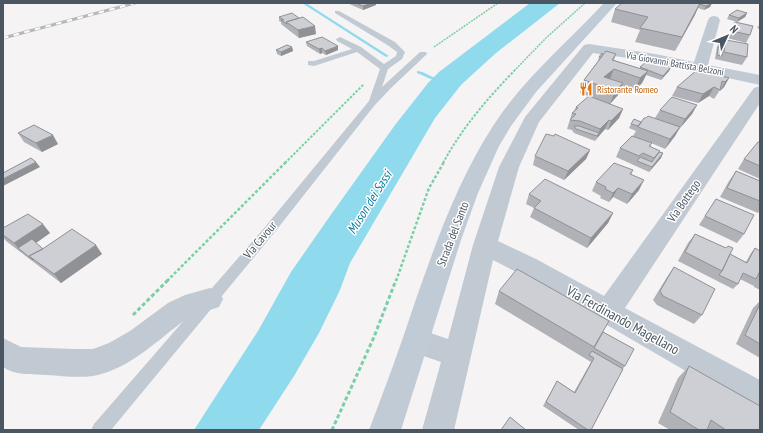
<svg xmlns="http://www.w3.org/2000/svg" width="763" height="433" viewBox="0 0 763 433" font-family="'PT Sans Narrow',sans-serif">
	<rect width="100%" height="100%" fill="#f5f3f3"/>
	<path fill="#90daee" d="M 530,3 L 560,3 L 496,53 L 474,73 L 461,85 L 435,118 L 350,263 L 340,290 L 319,333 L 294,376 L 259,430 L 194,430 L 258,331 L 291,272 L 330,216 L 395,125 L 428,83 L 439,72 Z"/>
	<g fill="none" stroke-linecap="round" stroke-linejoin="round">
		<path fill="#90daee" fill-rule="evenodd" d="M 302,3 L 306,3 L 389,56 L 386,57 Z
			M 417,71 C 422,71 428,75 433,77 C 437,78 440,78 443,79 C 435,83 425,76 417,73 Z"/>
		<path stroke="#7ad0a6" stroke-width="1.5" stroke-dasharray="2 1" stroke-linecap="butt" d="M 434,47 L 498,3
			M 514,71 L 546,38 L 585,3"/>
		<path stroke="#7ad0a6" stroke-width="2" stroke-dasharray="2.5 1.5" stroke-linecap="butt" d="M 285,163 L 364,84
			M 443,163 C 462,128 487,99 515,70"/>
		<path stroke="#7ad0a6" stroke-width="2.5" stroke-dasharray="3 2" stroke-linecap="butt" d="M 167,281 L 286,162
			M 396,281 L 429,188 L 444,162"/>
		<path stroke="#7ad0a6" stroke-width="3" stroke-dasharray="4 2.5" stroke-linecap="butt" d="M 133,315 L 168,280
			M 332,430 L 374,337 L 396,280"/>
		<path fill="#c1cad2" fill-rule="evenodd" d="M 335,11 L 339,11 L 395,42 L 405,52 L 402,59 L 388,69 L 382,87 L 420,52 L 426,52 L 427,54 L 391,88 L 374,106 L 274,233 L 111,430 L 91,430 L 94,424 L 265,227 L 369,101 L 380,69 L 357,52 L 314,66 L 308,65 L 308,61 L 314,61 L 352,49 L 337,41 L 336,39 L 340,37 L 361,47 L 384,64 L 396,56 L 397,52 L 389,46 L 335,13 Z"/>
		<path fill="#c1cad2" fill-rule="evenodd" d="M 714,16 L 718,17 L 720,20 L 708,65 L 760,75 L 760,85 L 655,62 L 593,53 L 539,122 L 519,167 L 498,241 L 536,259 L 604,296 L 754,88 L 760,86 L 760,103 L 625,308 L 760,380 L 760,412 L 749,408 L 518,273 L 493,260 L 454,430 L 422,430 L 441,362 L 406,350 L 402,341 L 406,332 L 416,328 L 448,339 L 473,245 L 499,167 L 525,117 L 584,45 L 589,44 L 655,54 L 694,62 L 708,20 L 710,17 Z
			M 210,288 L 219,291 L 223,299 L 219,307 C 208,311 195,313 185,320 C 156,341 130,369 93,376 C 78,378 62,376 47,375 C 32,374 16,376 3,367 L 3,338 L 21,347 L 74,349 L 93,349 L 109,343 L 130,331 L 168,303 L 185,295 Z"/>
		<path fill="#c1cbd6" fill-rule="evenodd" d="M 604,3 L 617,3 L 536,92 L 511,126 L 499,146 L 478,193 L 461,240 L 401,430 L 369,430 C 385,388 401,345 415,302 C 436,242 458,180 493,126 C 523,79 567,43 604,3 Z"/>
		<g stroke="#b5b8bd" stroke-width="3">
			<path id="rail" d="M 3,38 L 135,3"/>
		</g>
		<use href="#rail" stroke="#fff" stroke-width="2" stroke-dasharray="5.5" stroke-linecap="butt"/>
	</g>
	<path fill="#b0b2b7" d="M 347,3 L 376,3 L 376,5 L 363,10 Z
		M 712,3 L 710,7 L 704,10 L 698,8 L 675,51 L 635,42 L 640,30 L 611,22 L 615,9 Z
		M 747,13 L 745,17 L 737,22 L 727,19 L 729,15 Z
		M 279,17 L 316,34 L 299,38 L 281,24 L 281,22 L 279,21 Z
		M 735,22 L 750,35 L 746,43 L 727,38 Z
		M 760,24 L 760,29 L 757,28 Z
		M 726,40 L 747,57 L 742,65 L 715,59 L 717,47 L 719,43 L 724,44 Z
		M 306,42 L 338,46 L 338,50 L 326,55 L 322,53 L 320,54 L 307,46 Z
		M 292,47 L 293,51 L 281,56 L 277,54 L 276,50 Z
		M 616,54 L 614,60 L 640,69 L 640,67 L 656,64 L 671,67 L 669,71 L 661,80 L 646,75 L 642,83 L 635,90 L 622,86 L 618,95 L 610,104 L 580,93 L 584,80 L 598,61 L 599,57 Z
		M 729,78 L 724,87 L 720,91 L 720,90 L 714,99 L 709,96 L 698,103 L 672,96 L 677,87 Z
		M 697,105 L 692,114 L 680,128 L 675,136 L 665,149 L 642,139 L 652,143 L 650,147 L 663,153 L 661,158 L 649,172 L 616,157 L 620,148 L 633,136 L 636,131 L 629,128 L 631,124 L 641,122 L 646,118 L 655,118 L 660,110 Z
		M 576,107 L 623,109 L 619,118 L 608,130 L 605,129 L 595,141 L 574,133 L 572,130 L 567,129 L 572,113 L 574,111 Z
		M 18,133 L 58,144 L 42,152 L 24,142 Z
		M 760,142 L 760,179 L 738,169 L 744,159 Z
		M 590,150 L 586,159 L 564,180 L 533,165 L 535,156 Z
		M 633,170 L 631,175 L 639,190 L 627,204 L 613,197 L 609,202 L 600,198 L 601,196 L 592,191 L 596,182 Z
		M 736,171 L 760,181 L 760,210 L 758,213 L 720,197 L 729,181 Z
		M 529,194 L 613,213 L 608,223 L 587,248 L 530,217 L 534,208 L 526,204 Z
		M 716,199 L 744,234 L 737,243 L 699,225 Z
		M 3,228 L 50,233 L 36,243 L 43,249 L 102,254 L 61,283 L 6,241 L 3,237 Z
		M 695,234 L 730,254 L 746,262 L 751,253 L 755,248 L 760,251 L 760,290 L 754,287 L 754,286 L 740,279 L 738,284 L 733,289 L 678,261 L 688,243 Z
		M 674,267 L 702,315 L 694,324 L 657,305 L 653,300 L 667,277 Z
		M 499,291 L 603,332 L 625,366 L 622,370 L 591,430 L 579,430 L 543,406 L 557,381 L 574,392 L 591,362 L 495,304 Z
		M 760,301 L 760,358 L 736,344 L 753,308 Z
		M 689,366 L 760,430 L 670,430 L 658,423 L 678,378 Z"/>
	<path fill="#909195" d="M 371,3 L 376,3 L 376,5 L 363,10 L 363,6 Z
		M 700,3 L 695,15 L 675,51 L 682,37 Z
		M 712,3 L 710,7 L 704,10 L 706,6 Z
		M 747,13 L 745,17 L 737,22 L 739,18 Z
		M 315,26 L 316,34 L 299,38 L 298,30 Z
		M 338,46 L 338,50 L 326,55 L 325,51 Z
		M 292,47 L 293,51 L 281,56 L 281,52 Z
		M 322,48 L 322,53 L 320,54 L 319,49 Z
		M 671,67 L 669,71 L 661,80 L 663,76 Z
		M 614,69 L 609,81 L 604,77 Z
		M 648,71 L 642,83 L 635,90 L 640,78 Z
		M 729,78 L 724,87 L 720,91 L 725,82 Z
		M 623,83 L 618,95 L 610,104 L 615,91 Z
		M 714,87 L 709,96 L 698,103 L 703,94 Z
		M 697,105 L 692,114 L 680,128 L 685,119 Z
		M 623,109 L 619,118 L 608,130 L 611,121 Z
		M 609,120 L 605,129 L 597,138 L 600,129 Z
		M 680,127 L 675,136 L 665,149 L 670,139 Z
		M 53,135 L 58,144 L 42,152 L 36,143 Z
		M 590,150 L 586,159 L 564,180 L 568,171 Z
		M 663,153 L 661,158 L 649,172 L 652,167 Z
		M 36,162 L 40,167 L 3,186 L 3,179 Z
		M 644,180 L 639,190 L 627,204 L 632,194 Z
		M 618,188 L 613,197 L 609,202 L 613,193 Z
		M 613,213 L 608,223 L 587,248 L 591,238 Z
		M 43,224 L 50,233 L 23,252 L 18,248 L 14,243 Z
		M 96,245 L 102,254 L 61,283 L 54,274 Z"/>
	<path fill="#cdcfd5" stroke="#909195" d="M 356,3 L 371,3 L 363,6 Z
		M 622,3 L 700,3 L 682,37 L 640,28 L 648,17 L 615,9 Z
		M 700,3 L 712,3 L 706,6 L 699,4 Z
		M 737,10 L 747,13 L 739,18 L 729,15 Z
		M 292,13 L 299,18 L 286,22 L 287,24 L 281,20 L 284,20 L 279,17 Z
		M 303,17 L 315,26 L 298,30 L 286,22 Z
		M 735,22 L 753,26 L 750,35 L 732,31 Z
		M 322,37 L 338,46 L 325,51 L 322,48 L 319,49 L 306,42 Z
		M 726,40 L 748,44 L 747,57 L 724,52 Z
		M 719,43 L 724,44 L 722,56 L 717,55 Z
		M 287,45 L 292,47 L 281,52 L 276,50 Z
		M 606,51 L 616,54 L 612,60 L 648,71 L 640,78 L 614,69 L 604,77 L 623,83 L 615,91 L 584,80 Z
		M 602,53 L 603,54 L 601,57 L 599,57 Z
		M 646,62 L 656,64 L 657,63 L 671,67 L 663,76 L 640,67 Z
		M 698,69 L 729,78 L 725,82 L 722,81 L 720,90 L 714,87 L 703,94 L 677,87 Z
		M 589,96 L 623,109 L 611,121 L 609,120 L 600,129 L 580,121 L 570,120 L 576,114 L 572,113 L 578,108 L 576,107 Z
		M 672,97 L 697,105 L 685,119 L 660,110 Z
		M 648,116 L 680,127 L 670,139 L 638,127 L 644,118 L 646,118 Z
		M 634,119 L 641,122 L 638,126 L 631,124 Z
		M 34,125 L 53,135 L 36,143 L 18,133 Z
		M 574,126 L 579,126 L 599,133 L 597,136 L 576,129 Z
		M 546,134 L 554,136 L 555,134 L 590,150 L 568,171 L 535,156 Z
		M 632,136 L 652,143 L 649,146 L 660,151 L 654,158 L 643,153 L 639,156 L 620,148 Z
		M 758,142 L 760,142 L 760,166 L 744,159 Z
		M 659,152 L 663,153 L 652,167 L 637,161 L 640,157 L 652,162 L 657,155 Z
		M 31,158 L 36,162 L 3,179 L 3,173 Z
		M 614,163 L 633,170 L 630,174 L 644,180 L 632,194 L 618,188 L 613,193 L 605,189 L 606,187 L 596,182 Z
		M 736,171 L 760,181 L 760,201 L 727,188 Z
		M 545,179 L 613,213 L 591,238 L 534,208 L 541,201 L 529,194 Z
		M 716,199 L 754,215 L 744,234 L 705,216 Z
		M 28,214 L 43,224 L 14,243 L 3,235 L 3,228 Z
		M 72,229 L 96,245 L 54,274 L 29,256 L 44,248 Z
		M 695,234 L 726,248 L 728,246 L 733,248 L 722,271 L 685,252 Z
		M 32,239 L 43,249 L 29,256 L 33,260 L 18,248 Z
		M 755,248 L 760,251 L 760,271 L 756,279 L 743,273 L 738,284 L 719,275 L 722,271 L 730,254 L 747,263 Z
		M 674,267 L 715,289 L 702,315 L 663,296 L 660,291 Z
		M 517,269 L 609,321 L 594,347 L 499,291 Z
		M 760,304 L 760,344 L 745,335 Z
		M 603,332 L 634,349 L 625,366 L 594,348 Z
		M 592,351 L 623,369 L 591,430 L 588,430 L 546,402 L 557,381 L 575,393 L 594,358 L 589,355 Z
		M 689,366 L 760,406 L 760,430 L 726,430 L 711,420 L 707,430 L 699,430 L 670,412 Z
		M 510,417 L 526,430 L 501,430 Z"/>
	<defs>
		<g id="restaurant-bare" transform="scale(1.08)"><path d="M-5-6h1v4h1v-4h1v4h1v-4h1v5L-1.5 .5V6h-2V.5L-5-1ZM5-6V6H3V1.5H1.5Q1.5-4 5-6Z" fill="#e8710a" stroke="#fff" stroke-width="2.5" paint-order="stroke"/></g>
	</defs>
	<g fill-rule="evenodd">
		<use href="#restaurant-bare" x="586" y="89"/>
	</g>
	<g text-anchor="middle" stroke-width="3" stroke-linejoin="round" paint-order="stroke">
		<g font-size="10" fill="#4a5661" stroke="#fff">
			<text transform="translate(675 63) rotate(10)" y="4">Via Giovanni Battista Belzoni</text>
		</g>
		<g font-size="10" fill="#c56008" stroke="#fff" text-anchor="start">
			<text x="597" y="93">Ristorante Romeo</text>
		</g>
		<g font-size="12" fill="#4a5661" stroke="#fff">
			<text transform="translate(684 201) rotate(-55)" y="4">Via Bottego</text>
			<text transform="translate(453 234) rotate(-69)" y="4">Strada del Santo</text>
			<text transform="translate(260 240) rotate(-50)" y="4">Via Cavour</text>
		</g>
		<g font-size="13" font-style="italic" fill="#0c7c9b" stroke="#fff">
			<text transform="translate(369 202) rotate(-58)" y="5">Muson dei Sassi</text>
		</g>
		<g font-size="14" fill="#4a5661" stroke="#fff">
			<text transform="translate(623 320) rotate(29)" y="5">Via Ferdinando Magellano</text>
		</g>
	</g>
	<rect width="763" height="433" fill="none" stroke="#4a5661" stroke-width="8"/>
	<g transform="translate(727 36) rotate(46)" stroke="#ffffff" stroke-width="3" paint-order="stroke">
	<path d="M0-3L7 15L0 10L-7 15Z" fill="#4a5661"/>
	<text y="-6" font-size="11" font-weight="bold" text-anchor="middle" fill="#4a5661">N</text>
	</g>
</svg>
